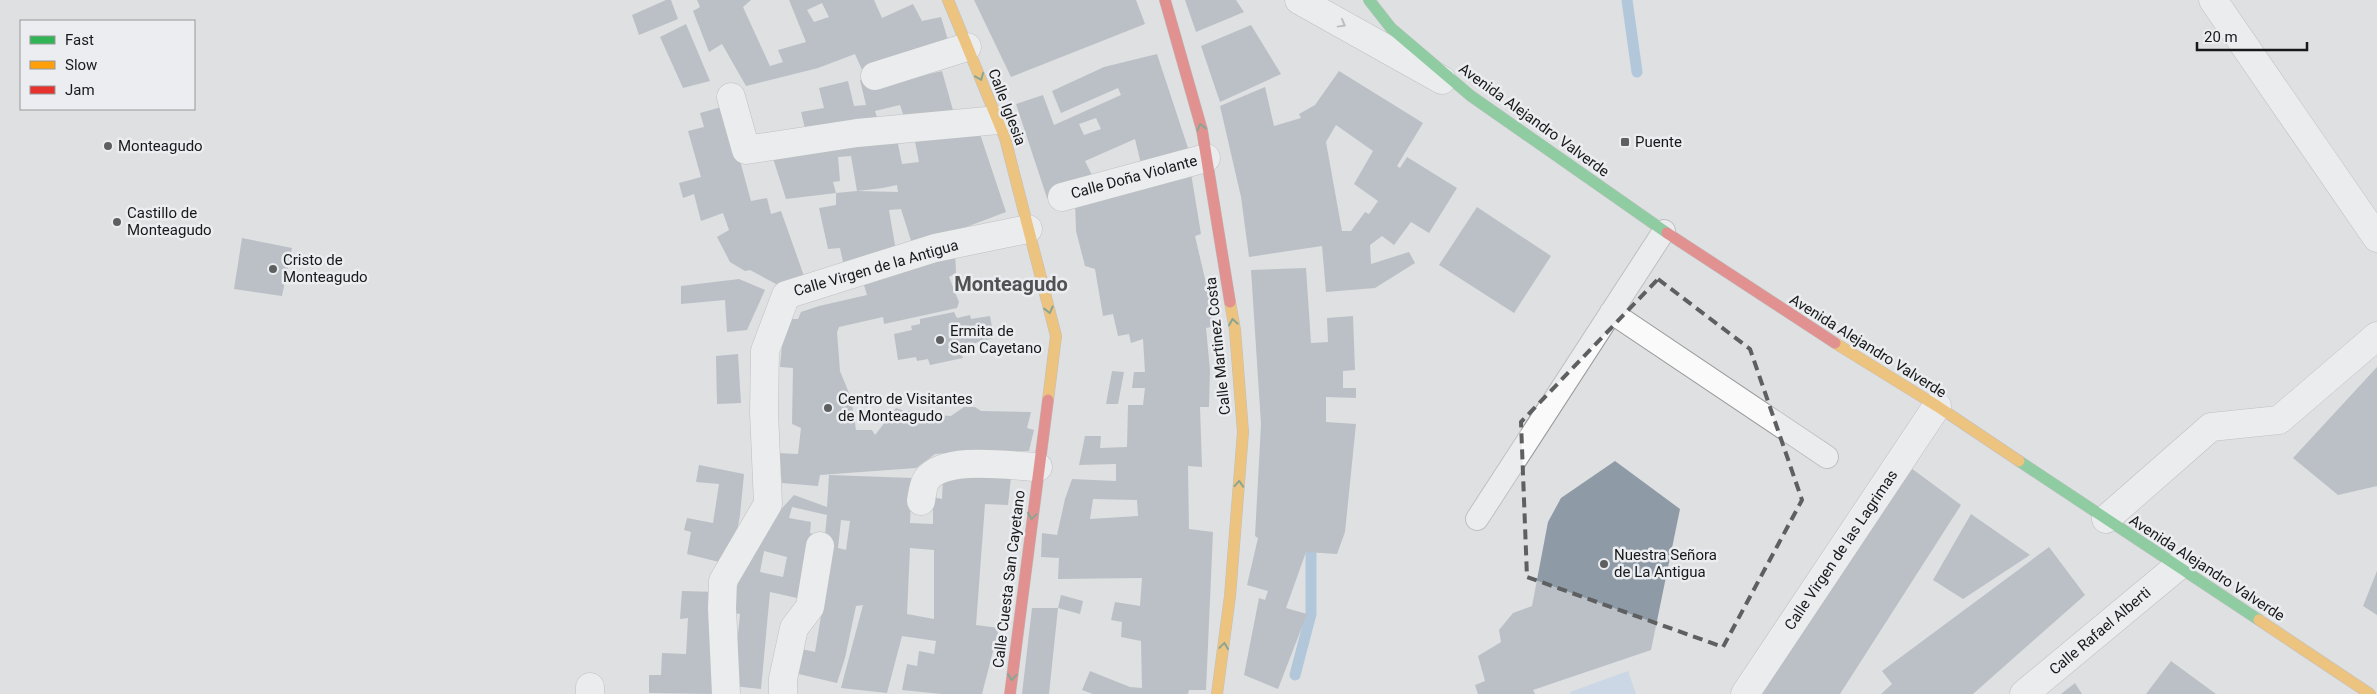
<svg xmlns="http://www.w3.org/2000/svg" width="2377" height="694" viewBox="0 0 2377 694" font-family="Roboto,sans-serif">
	<rect width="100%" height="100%" fill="#dfe0e1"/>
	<path fill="#b4cde6" d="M 1628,671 L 1636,694 L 1571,694 L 1570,692 Z"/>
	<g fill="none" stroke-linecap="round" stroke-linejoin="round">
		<path stroke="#7ea9d2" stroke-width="11" d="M 1627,0 L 1637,72
			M 1295,675 L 1311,614 L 1311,554"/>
	</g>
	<path fill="#8e9aa5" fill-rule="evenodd" d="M 666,0 L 671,0 L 678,19 L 639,35 L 632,15 Z
		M 697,0 L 751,0 L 743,7 L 770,66 L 783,62 L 778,50 L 806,42 L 789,0 L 874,0 L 882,18 L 913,4 L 922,21 L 941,17 L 948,40 L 863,72 L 855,54 L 818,68 L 746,86 L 722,44 L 709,52 L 693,11 L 700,7 ZM 822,3 L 829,17 L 814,22 L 807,10 Z
		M 974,0 L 1136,0 L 1145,24 L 1011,77 Z
		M 1185,0 L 1236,0 L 1244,12 L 1196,32 Z
		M 686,24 L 710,81 L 683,88 L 660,37 Z
		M 1251,25 L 1281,74 L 1220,102 L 1201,46 Z
		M 1157,54 L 1189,151 L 1141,164 L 1135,139 L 1085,161 L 1095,181 L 1047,198 L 1016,104 L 1043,95 L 1054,125 L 1121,95 L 1118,88 L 1061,113 L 1052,91 L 1104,67 ZM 1096,118 L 1101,129 L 1084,135 L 1079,124 Z
		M 942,71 L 956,121 L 907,126 L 900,105 L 875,111 L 880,127 L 807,137 L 801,112 L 824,108 L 819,88 L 848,81 L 854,106 L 866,105 L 860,80 L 866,79 L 869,88 Z
		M 1339,71 L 1423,123 L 1397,166 L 1400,168 L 1407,157 L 1457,188 L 1429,233 L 1411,222 L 1394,245 L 1382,236 L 1370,245 L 1371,264 L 1409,252 L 1415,263 L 1375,288 L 1326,292 L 1322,246 L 1249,257 L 1241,197 L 1220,106 L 1265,87 L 1274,126 L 1301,118 L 1299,114 L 1315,105 ZM 1336,125 L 1373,151 L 1354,184 L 1378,201 L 1369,214 L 1365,212 L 1351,231 L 1342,231 L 1326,142 Z
		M 725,106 L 751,201 L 767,198 L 771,214 L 781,211 L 804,276 L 776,284 L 750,270 L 745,271 L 730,262 L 717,237 L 729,230 L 723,213 L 701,221 L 694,194 L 683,198 L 679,183 L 701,177 L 688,131 L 704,127 L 700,113 Z
		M 977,125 L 1006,212 L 913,247 L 901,209 L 889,210 L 897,257 L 845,271 L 840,248 L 828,249 L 819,208 L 836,205 L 836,193 L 857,191 L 851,156 L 838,157 L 840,181 L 833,182 L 836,193 L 786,199 L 770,149 L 896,134 L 902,164 L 919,162 L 913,131 ZM 897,185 L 898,192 L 857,191 L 883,188 Z
		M 1190,167 L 1201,234 L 1195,236 L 1216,326 L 1206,328 L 1210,370 L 1209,407 L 1200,407 L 1202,467 L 1188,466 L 1189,529 L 1213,532 L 1206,690 L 1189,690 L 1188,694 L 1093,694 L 1082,690 L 1090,671 L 1130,687 L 1142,688 L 1141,641 L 1121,637 L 1122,622 L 1111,620 L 1115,602 L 1140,606 L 1142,578 L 1058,579 L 1059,558 L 1041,557 L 1042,533 L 1057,535 L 1065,499 L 1072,479 L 1116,481 L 1116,464 L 1079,465 L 1085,436 L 1101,436 L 1100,448 L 1127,447 L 1128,405 L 1143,405 L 1145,388 L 1132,388 L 1134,372 L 1145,372 L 1143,339 L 1131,343 L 1129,334 L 1118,336 L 1113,314 L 1103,316 L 1095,269 L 1085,266 L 1076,231 L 1075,200 ZM 1093,499 L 1137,500 L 1138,516 L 1090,519 Z
		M 1477,207 L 1551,256 L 1514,313 L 1439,265 Z
		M 242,238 L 292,248 L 282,296 L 234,289 Z
		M 943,249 L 955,252 L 956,273 L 949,277 L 959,302 L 957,308 L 884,324 L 883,317 L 839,327 L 837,332 L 840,371 L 851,398 L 856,430 L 872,430 L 875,435 L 896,408 L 904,411 L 933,411 L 938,415 L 951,416 L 964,407 L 975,407 L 981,411 L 1031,412 L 1027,428 L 1034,430 L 1029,451 L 976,451 L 935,454 L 916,468 L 820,475 L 818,486 L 782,483 L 777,453 L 798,454 L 801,428 L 792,424 L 793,368 L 780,367 L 784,323 L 789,319 L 798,319 L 801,312 L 819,306 L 867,295 L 864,285 Z
		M 1306,268 L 1311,343 L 1328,342 L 1327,318 L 1353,316 L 1355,370 L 1343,371 L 1343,388 L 1356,388 L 1356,398 L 1326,397 L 1326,422 L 1356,424 L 1345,532 L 1337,554 L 1306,552 L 1286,608 L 1307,614 L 1278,689 L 1244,675 L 1259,598 L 1265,600 L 1268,591 L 1247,585 L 1258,538 L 1255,536 L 1261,424 L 1251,270 Z
		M 739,279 L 765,290 L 747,330 L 727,332 L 725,300 L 681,304 L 681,286 Z
		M 954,312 L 957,318 L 970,315 L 971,319 L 990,316 L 994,338 L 975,343 L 976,347 L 960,350 L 963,358 L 930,365 L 928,359 L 917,361 L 916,357 L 898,360 L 894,334 L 912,330 L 911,326 L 920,324 L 920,319 Z
		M 738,354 L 741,403 L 717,404 L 716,356 Z
		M 2377,367 L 2377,486 L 2338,495 L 2293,458 Z
		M 1112,371 L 1124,372 L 1118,404 L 1106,404 Z
		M 1615,461 L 1680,509 L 1651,650 L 1533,690 L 1535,694 L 1478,694 L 1475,685 L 1485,681 L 1478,656 L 1501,642 L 1499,630 L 1513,613 L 1532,606 L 1548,522 L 1561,498 Z
		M 699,465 L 744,474 L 740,515 L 731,565 L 687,554 L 691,532 L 684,530 L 687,518 L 713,523 L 719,484 L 696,482 Z
		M 1907,465 L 1961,505 L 1840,694 L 1752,694 Z
		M 829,475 L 912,478 L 910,523 L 933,524 L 933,497 L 942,499 L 943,477 L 1011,477 L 1008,505 L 985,504 L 976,625 L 999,628 L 982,694 L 942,694 L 902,690 L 907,664 L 917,666 L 919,651 L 934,654 L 936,641 L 902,636 L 887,693 L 841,688 L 863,605 L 856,606 L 845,658 L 837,683 L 790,672 L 797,648 L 815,652 L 823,604 L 824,545 L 827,515 L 792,507 L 789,518 L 811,522 L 810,533 L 815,535 L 806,600 L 770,592 L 761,689 L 733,686 L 740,614 L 726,612 L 728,586 L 737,587 L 745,549 L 794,495 L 827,507 ZM 841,520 L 850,521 L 846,550 L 838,548 ZM 910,548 L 934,550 L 934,619 L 907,614 ZM 764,551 L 787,557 L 783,577 L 760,572 Z
		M 1971,514 L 2030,555 L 1963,599 L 1933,580 Z
		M 2049,547 L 2085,595 L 1973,694 L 1881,694 L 1892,684 L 1882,671 Z
		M 2377,571 L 2377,615 L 2363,606 Z
		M 682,591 L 716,592 L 714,694 L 649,693 L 649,675 L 661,675 L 662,653 L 686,654 L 688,618 L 680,619 Z
		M 1061,595 L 1083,601 L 1080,614 L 1058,608 L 1049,694 L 1022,694 L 1032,608 L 1058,608 Z
		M 2171,661 L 2216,694 L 2146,694 Z
		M 2075,683 L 2082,694 L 2061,694 Z"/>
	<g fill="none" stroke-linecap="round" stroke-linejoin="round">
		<g stroke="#979899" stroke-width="24">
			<path id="lane" d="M 1611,312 L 1827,457
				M 1477,519 L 1664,231"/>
		</g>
		<g stroke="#979899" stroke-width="29">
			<path id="street" d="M 1299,0 L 1442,80
				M 2213,0 L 2377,238
				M 875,76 L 967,47
				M 731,97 L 746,150 L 857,133 L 998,120
				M 1062,197 L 1206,158
				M 921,501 C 922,495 923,484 927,479 C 946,455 1010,466 1038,467
				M 2106,519 L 2211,427 L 2279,420 L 2377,336
				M 590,694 L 590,687
				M 726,694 L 722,608 L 723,581 L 768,504 L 764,412 L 765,351 L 786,295 L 935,248 L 1028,229
				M 783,694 L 783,679 L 794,628 L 810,607 L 820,546
				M 1745,694 L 1937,406
				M 2024,694 L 2177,567"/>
		</g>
		<g stroke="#979899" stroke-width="12">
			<path id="fast" d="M 1369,0 L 1391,28 L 1471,96 L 1667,233
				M 2019,461 L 2259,620"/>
		</g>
		<g stroke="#979899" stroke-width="12">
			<path id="slow" d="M 948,0 L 1005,138 L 1056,336 L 1048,400
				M 1835,343 L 1937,406 L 2019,461
				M 2259,620 L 2370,694
				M 1217,694 L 1230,596 L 1243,432 L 1235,330 L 1230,302"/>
		</g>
		<g stroke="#979899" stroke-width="12">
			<path id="jam" d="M 1165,0 L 1202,130 L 1230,302
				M 1667,233 L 1835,343
				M 1010,694 L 1048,400"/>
		</g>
		<use href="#lane" stroke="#fafafa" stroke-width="22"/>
		<use href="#street" stroke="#fafafa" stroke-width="28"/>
		<use href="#fast" stroke="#30b455" stroke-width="11"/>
		<use href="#slow" stroke="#ff9f0a" stroke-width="11"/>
		<use href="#jam" stroke="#e5322d" stroke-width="11"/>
	</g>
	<defs><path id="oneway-chevron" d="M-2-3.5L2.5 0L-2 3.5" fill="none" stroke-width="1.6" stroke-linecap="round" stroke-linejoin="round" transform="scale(1.25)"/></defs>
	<use stroke="#949595" href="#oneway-chevron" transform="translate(1342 24) rotate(29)"/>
	<g stroke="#235f35">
		<use href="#oneway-chevron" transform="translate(980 77) rotate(67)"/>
		<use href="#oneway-chevron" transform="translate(1201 127) rotate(-104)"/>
		<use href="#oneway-chevron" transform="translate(1049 310) rotate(76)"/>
		<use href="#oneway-chevron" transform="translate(1233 322) rotate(-99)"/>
		<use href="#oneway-chevron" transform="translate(1239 484) rotate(-86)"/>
		<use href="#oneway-chevron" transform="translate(1032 516) rotate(98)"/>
		<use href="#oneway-chevron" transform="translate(1224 646) rotate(-82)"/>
		<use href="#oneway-chevron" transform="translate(1012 677) rotate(95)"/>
	</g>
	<path d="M0 0H2377V694H0ZM 1658,279 L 1750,349 L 1802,500 L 1723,647 L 1527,577 L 1521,422 Z" fill="#dfe0e1" fill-opacity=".55" fill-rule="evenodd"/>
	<path fill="none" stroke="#5e5f60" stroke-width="4" stroke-dasharray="10 6" stroke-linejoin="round" d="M 1658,279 L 1750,349 L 1802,500 L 1723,647 L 1527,577 L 1521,422 Z"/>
	<g fill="#5e5f60" stroke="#ebedf0" stroke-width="2">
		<rect x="1620" y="137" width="10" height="10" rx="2.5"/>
		<circle cx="108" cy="146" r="5"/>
		<circle cx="117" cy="222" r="5"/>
		<circle cx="273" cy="269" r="5"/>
		<circle cx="940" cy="340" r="5"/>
		<circle cx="828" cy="408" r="5"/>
		<circle cx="1604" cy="564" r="5"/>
	</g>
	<g text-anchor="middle" stroke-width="5" stroke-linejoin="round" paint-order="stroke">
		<g font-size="15" fill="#18191a" stroke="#ebedf0">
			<text transform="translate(1007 107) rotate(69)" y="5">Calle Iglesia</text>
			<text transform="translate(1534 120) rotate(36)" y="5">Avenida Alejandro Valverde</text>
			<text transform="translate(1134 177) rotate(-15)" y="5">Calle Doña Violante</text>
			<text transform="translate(876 268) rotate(-16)" y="5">Calle Virgen de la Antigua</text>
			<text transform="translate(1218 346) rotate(-96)" y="5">Calle Martinez Costa</text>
			<text transform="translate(1868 346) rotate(32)" y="5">Avenida Alejandro Valverde</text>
			<text transform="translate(1841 550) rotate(-56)" y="5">Calle Virgen de las Lagrimas</text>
			<text transform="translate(2207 568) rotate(33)" y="5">Avenida Alejandro Valverde</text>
			<text transform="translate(1009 579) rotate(-83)" y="5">Calle Cuesta San Cayetano</text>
			<text transform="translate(2100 631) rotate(-40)" y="5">Calle Rafael Alberti</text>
		</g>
		<g font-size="15" fill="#18191a" stroke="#ebedf0" text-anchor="start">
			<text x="1635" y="147">Puente</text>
			<text x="118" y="151">Monteagudo</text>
			<text x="127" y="218">Castillo de<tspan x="127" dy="17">Monteagudo</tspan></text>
			<text x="283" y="265">Cristo de<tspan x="283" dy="17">Monteagudo</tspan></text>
			<text x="950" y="336">Ermita de<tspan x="950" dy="17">San Cayetano</tspan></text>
			<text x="838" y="404">Centro de Visitantes<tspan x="838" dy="17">de Monteagudo</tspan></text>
			<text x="1614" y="560">Nuestra Señora<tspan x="1614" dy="17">de La Antigua</tspan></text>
		</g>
		<g font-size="20" font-weight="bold" fill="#505254" stroke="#ebedf0">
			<text x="1011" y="291">Monteagudo</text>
		</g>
	</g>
	<rect x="20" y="20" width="175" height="90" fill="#ebedf0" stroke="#97989a"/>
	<rect x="30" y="36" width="25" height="8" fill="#30b455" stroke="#97989a"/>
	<text x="65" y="45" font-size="15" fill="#18191a">Fast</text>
	<rect x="30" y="61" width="25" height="8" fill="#ff9f0a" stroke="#97989a"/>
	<text x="65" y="70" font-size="15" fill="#18191a">Slow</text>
	<rect x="30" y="86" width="25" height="8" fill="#e5322d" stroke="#97989a"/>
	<text x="65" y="95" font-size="15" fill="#18191a">Jam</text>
	<path d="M2197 42v8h110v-8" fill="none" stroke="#18191a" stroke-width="2.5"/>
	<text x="2204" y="42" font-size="15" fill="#18191a" stroke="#ebedf0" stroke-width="4" paint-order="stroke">20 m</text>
</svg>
